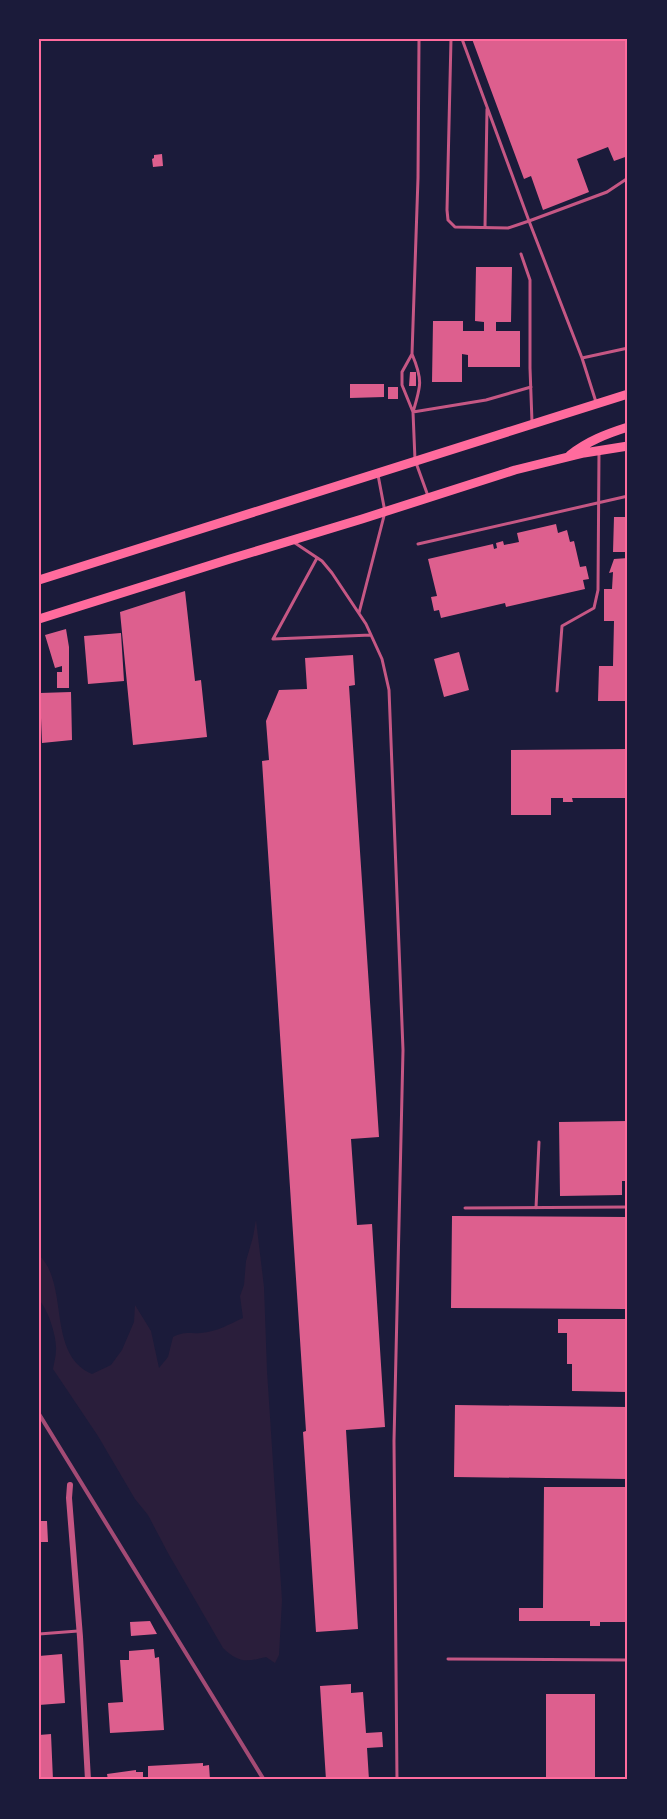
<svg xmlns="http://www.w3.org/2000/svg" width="667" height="1819" viewBox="0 0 667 1819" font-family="Manrope,sans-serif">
	<rect width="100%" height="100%" fill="#1b1b3a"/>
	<path fill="#2a1e3b" d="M 256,1220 L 264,1287 L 267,1371 L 282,1600 L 279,1655 L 275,1663 L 266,1657 C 246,1662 239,1663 223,1648 L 168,1553 L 148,1515 L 135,1499 L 98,1436 L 53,1369 C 54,1363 56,1356 56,1350 C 57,1337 48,1309 39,1300 L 39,1255 C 70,1285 46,1354 92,1374 L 111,1365 L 122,1350 L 134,1322 L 135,1305 L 151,1331 L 159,1368 L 168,1357 L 173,1337 C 186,1331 188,1334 201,1333 C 216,1332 230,1324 243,1318 L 240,1296 L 244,1285 L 246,1261 L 253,1237 Z"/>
	<path fill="#dd5f8e" d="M 472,39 L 628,39 L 628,156 L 614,161 L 608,147 L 577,159 L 589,192 L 543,210 L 531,176 L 524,179 Z
		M 162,154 L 163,166 L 153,167 L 152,159 L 154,158 L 154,155 Z
		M 476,267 L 512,267 L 511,322 L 496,322 L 496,331 L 520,331 L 520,367 L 468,367 L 468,355 L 462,354 L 462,382 L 432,382 L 433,321 L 463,321 L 463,331 L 484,331 L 484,322 L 475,321 Z
		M 410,372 L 416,372 L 416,386 L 409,386 Z
		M 350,384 L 384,384 L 384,397 L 350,398 Z
		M 388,387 L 398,387 L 398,399 L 388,399 Z
		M 614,517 L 628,517 L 628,552 L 613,552 Z
		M 556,524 L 558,533 L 567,530 L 570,542 L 574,541 L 580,567 L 586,566 L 589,579 L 583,580 L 585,589 L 506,607 L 505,603 L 441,618 L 439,610 L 434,611 L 431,597 L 437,596 L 428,559 L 493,544 L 494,549 L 497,548 L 496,543 L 503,541 L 504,545 L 519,542 L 517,533 Z
		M 628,558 L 628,701 L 598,701 L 599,666 L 613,666 L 614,621 L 604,621 L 604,589 L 612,589 L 613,572 L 609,573 L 614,559 Z
		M 185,591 L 195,681 L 201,680 L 207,737 L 133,745 L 120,612 Z
		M 66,629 L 69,647 L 69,688 L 57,688 L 57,672 L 62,672 L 62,666 L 55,668 L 45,635 Z
		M 121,633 L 124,681 L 88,684 L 84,636 Z
		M 459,652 L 469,690 L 444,697 L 434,659 Z
		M 353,655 L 355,685 L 349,686 L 379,1137 L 351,1139 L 357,1225 L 372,1224 L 385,1427 L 346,1430 L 358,1629 L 316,1632 L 303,1432 L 306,1431 L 262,761 L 269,760 L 266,721 L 279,690 L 307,689 L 305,658 Z
		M 71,692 L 72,740 L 42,743 L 40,693 Z
		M 628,749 L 628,798 L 572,798 L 573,802 L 563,802 L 563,798 L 551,798 L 551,815 L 511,815 L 511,750 Z
		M 628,1121 L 628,1181 L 622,1181 L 622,1195 L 560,1196 L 559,1122 Z
		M 452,1216 L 626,1217 L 625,1309 L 451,1308 Z
		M 558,1319 L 628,1319 L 628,1392 L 572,1391 L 572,1364 L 567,1364 L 567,1333 L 558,1333 Z
		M 455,1405 L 628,1407 L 628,1479 L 454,1477 Z
		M 544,1487 L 628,1487 L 628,1622 L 600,1622 L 600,1626 L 590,1626 L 590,1621 L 519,1621 L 519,1608 L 543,1608 Z
		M 39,1521 L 47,1521 L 48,1542 L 39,1542 Z
		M 150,1621 L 157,1634 L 131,1636 L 130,1622 Z
		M 154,1649 L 155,1658 L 159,1657 L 164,1730 L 110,1733 L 108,1703 L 123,1702 L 120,1660 L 129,1660 L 129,1651 Z
		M 62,1654 L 65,1703 L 39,1705 L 39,1656 Z
		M 351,1684 L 351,1693 L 363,1692 L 366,1733 L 382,1732 L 383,1747 L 367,1748 L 369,1780 L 326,1780 L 320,1686 Z
		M 546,1694 L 595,1694 L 595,1780 L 546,1780 Z
		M 51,1734 L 53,1780 L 39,1780 L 39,1735 Z
		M 203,1763 L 203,1766 L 209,1765 L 210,1780 L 148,1780 L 148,1766 Z
		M 136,1770 L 136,1772 L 143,1772 L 143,1780 L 108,1780 L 107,1774 Z"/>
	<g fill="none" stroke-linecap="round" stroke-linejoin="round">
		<path stroke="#c65784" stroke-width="3" d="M 451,39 L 447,210 L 448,220 L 455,227 L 508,228 L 529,221 L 462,39
			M 628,178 L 607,192 L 529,221 L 582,358 L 628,348
			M 485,227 L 487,109
			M 521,254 L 530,280 L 530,368 L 532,422
			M 412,354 L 402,372 L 402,385 L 413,412 L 415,460 L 428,496
			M 582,358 L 596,402
			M 413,412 C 421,386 423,380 412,354 L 418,178 L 419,39
			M 413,412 L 486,400 L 531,387
			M 295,543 L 322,561 L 332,573 L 366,624 L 382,659 L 389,690 L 403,1050 L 394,1441 L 397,1780
			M 418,544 L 628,496
			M 317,558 L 273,639 L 371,635
			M 359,613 L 385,512 L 378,475
			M 557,691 L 562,626 L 594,608 L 598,590 L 599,452
			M 465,1208 L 628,1207
			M 536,1208 L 539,1142
			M 39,1634 L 78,1631
			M 448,1659 L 628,1660"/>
		<path stroke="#c65784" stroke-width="6" d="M 70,1485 L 69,1498 L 80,1637 L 88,1780"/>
		<path stroke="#ff6b9d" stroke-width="9" d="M 570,455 C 588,441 606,434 628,427
			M 39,580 L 628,394
			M 39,619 L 230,559 L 362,519 L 515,470 L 584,453 L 628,446"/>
		<path stroke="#a44b75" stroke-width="4" d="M 39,1414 L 264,1780"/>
	</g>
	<rect width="667" height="1819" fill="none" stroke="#1b1b3a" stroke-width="81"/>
	<rect x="40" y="40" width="586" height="1738" fill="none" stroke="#ff6b9d" stroke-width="2"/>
</svg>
